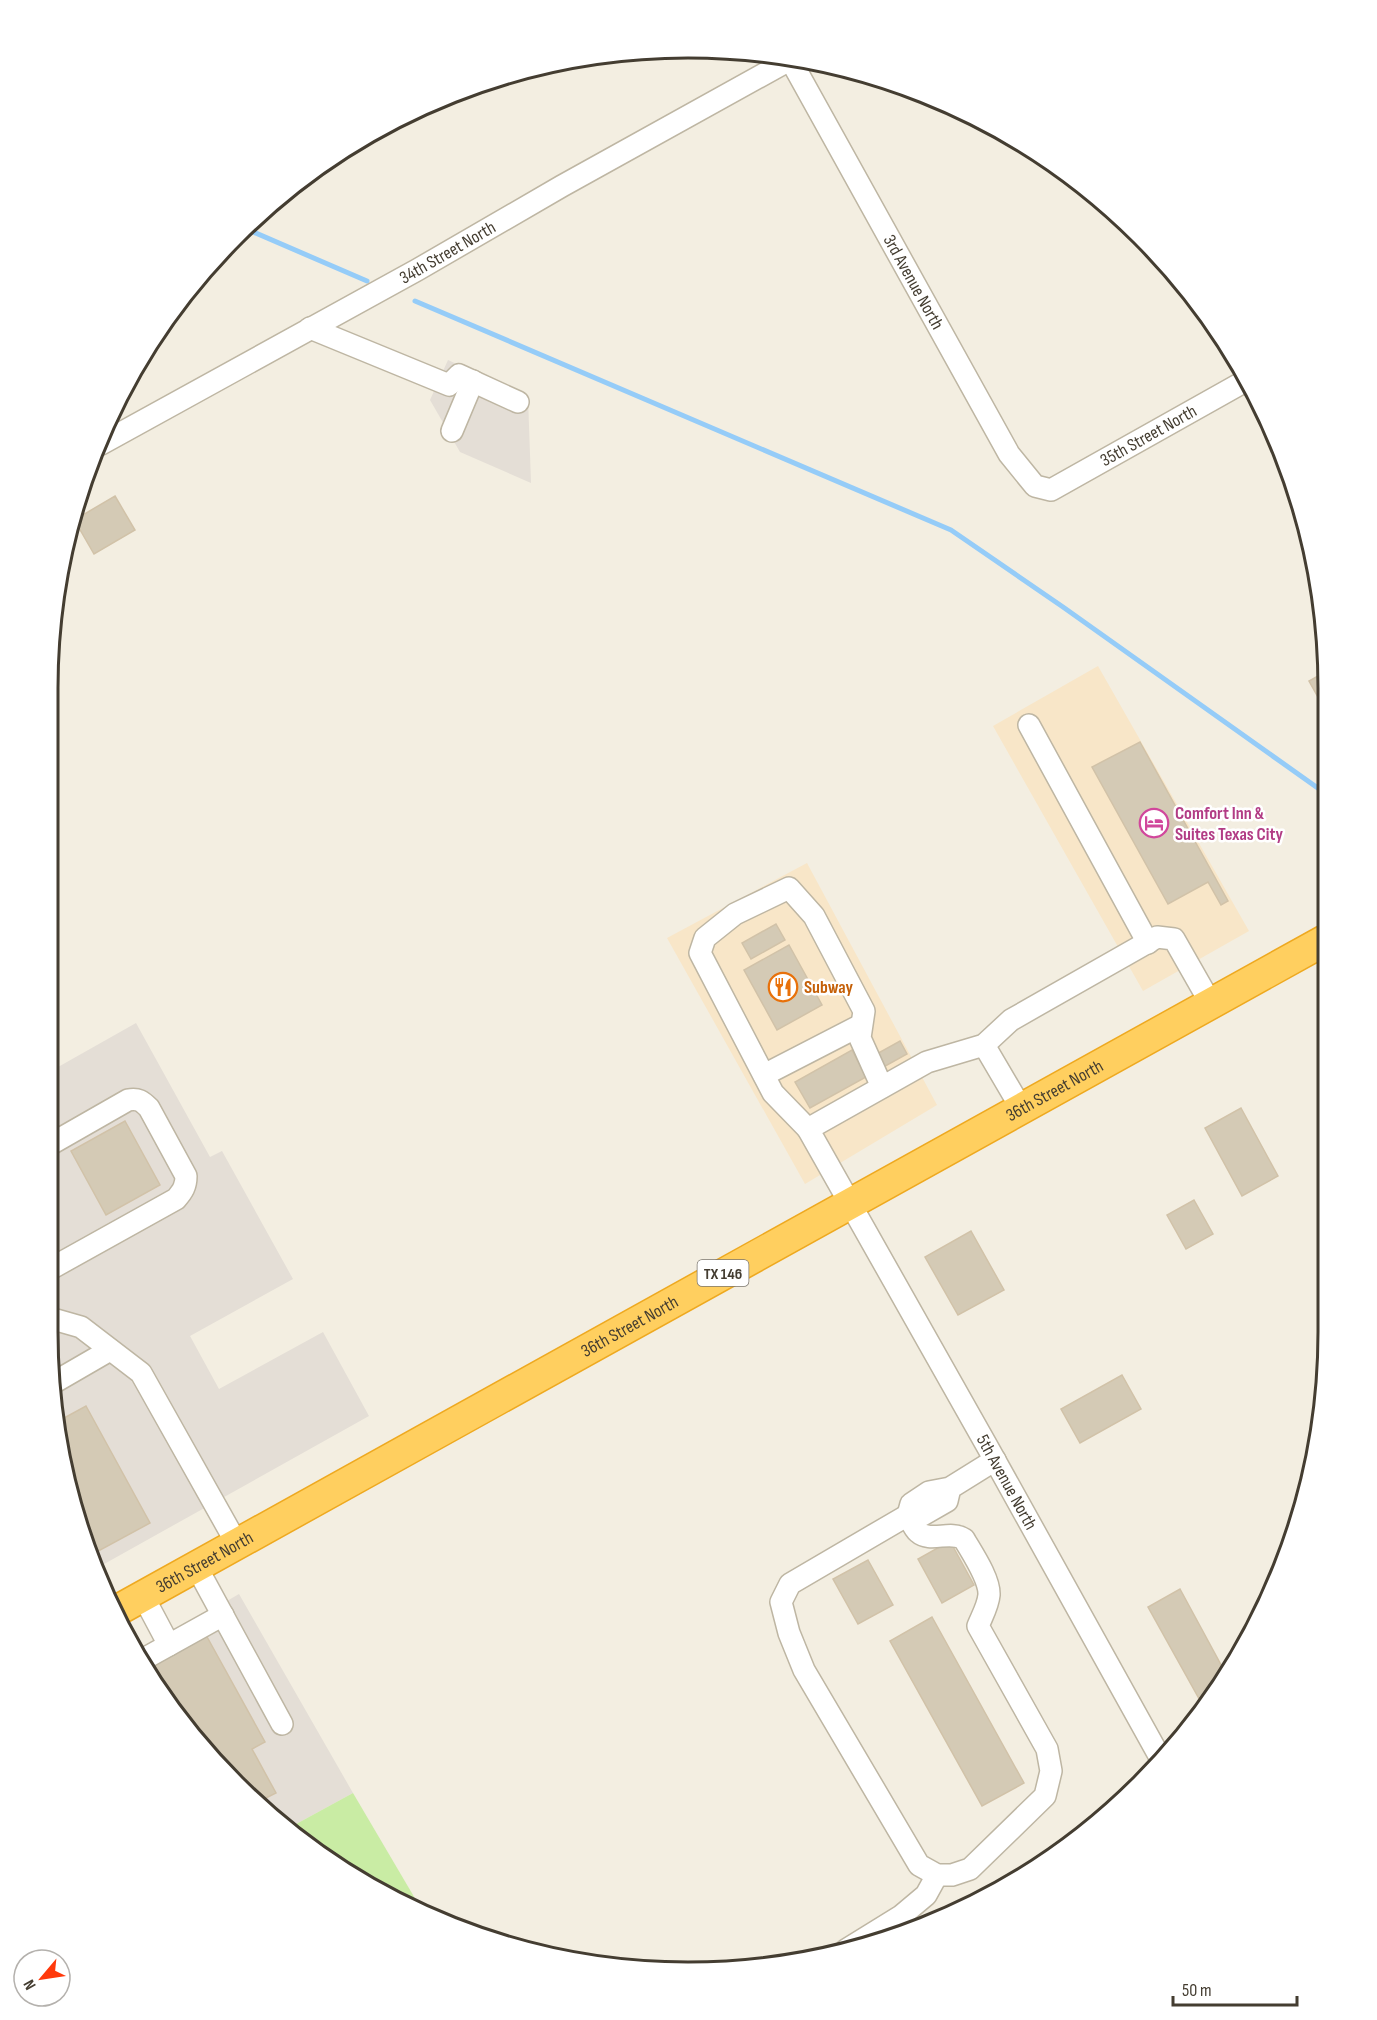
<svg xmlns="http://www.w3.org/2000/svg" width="1377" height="2020" viewBox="0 0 1377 2020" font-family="'Sofia Sans Condensed',sans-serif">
	<rect width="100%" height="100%" fill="#f3eee1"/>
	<path fill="#f8e6c8" d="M 1098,666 L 1249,931 L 1143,991 L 993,726 Z
		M 807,863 L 937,1105 L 805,1184 L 667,938 Z"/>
	<path fill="#e4ded6" d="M 448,360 L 528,397 L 531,483 L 460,452 L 430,400 Z
		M 136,1023 L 210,1157 L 222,1151 L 293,1279 L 190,1336 L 219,1389 L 323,1332 L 369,1416 L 97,1568 L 82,1537 L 54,1415 L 51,1071 Z
		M 239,1594 L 353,1793 L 287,1829 L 207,1754 L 156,1688 L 139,1652 Z"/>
	<path fill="#c9eca4" d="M 353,1793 L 423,1912 L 298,1839 L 287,1829 Z"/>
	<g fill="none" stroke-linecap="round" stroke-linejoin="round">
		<path stroke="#95ccf8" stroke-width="5" d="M 244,228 L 367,281
			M 415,301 L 951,530 L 1063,607 L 1329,796"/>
	</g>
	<path fill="#d4cab5" stroke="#d1c2a8" stroke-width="1.5" d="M 115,496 L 135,530 L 94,554 L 75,521 L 76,519 Z
		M 1327,671 L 1329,688 L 1328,715 L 1309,681 Z
		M 1140,742 L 1228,901 L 1221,905 L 1208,882 L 1168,904 L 1092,767 Z
		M 776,924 L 785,940 L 751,959 L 742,943 Z
		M 789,945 L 822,1005 L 777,1030 L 744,970 Z
		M 900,1041 L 907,1054 L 880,1069 L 873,1056 Z
		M 852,1050 L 866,1077 L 810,1108 L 795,1082 Z
		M 1241,1108 L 1278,1176 L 1242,1196 L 1205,1128 Z
		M 125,1121 L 160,1185 L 106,1215 L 71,1151 Z
		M 1194,1200 L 1213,1234 L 1186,1249 L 1167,1215 Z
		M 971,1231 L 1004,1290 L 958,1315 L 925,1257 Z
		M 1122,1375 L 1141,1409 L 1080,1443 L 1061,1409 Z
		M 86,1406 L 150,1523 L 91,1555 L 82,1537 L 55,1423 Z
		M 950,1541 L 974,1585 L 942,1603 L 918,1559 Z
		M 868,1560 L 893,1605 L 858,1624 L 833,1579 Z
		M 1180,1589 L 1226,1674 L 1210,1700 L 1202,1704 L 1148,1607 Z
		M 932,1617 L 1024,1783 L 982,1806 L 890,1641 Z
		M 206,1635 L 265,1742 L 252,1749 L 276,1793 L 258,1802 L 207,1754 L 188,1730 L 152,1664 Z"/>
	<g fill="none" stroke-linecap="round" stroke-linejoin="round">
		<g stroke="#beb6a3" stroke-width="24">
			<g id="minor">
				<path id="s1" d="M 790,59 L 1009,454 L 1035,486 L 1051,490 L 1247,380"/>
				<path d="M 310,328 L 449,385 L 459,375 L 518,402"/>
				<path d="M 452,431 L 473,381"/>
				<path id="s2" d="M 101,444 L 417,270 L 562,186 L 793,58"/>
				<path d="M 1029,725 L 1148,943"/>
				<path d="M 984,1045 L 1021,1108"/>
				<path d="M 764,1075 L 861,1025"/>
				<path d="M 808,1129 L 773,1093 L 700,953 L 705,938 L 735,914 L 789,888 L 814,916 L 864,1011 L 860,1038 L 882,1087"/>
				<path d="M 51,1144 L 128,1100 C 138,1098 142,1101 149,1108 L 186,1176 C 186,1186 183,1191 176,1199 L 52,1268"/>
				<path d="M 53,1319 L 81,1327 L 141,1373 L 237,1544"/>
				<path d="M 53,1383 L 110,1350"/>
				<path d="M 950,1488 L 947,1501 L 919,1517 L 908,1515 L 911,1504 L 929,1492 L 950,1488 L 995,1460"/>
				<path d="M 908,1515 C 911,1521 914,1529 918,1532 C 930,1543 950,1530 964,1539 C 972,1553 990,1579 989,1595 C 988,1606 982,1616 978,1626 L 1047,1749 L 1051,1771 L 1045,1796 L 970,1869 L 952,1875 L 937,1875 L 919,1865 L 804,1670 L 789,1633 L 781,1602 L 790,1584 Z"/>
				<path d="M 196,1566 L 282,1724"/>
				<path d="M 143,1596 L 169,1645"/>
				<path d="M 142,1660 L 223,1615"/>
				<path d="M 1162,1761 L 987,1446 L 808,1129 L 927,1062 L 984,1045 L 1011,1020 L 1157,937 L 1174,939 L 1211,1004"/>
				<path d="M 846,1950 L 901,1916 L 926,1895 L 937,1875"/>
			</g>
		</g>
		<g stroke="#eea920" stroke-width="33">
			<g id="highway">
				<path id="s3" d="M 118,1610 L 1329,938"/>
			</g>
		</g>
		<use href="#minor" stroke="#fff" stroke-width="21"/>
		<use href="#highway" stroke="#ffcf5f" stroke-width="30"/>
	</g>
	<defs>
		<g id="hotel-ring" transform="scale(1.5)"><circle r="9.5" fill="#fff" stroke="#d1479c" stroke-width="1.5"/><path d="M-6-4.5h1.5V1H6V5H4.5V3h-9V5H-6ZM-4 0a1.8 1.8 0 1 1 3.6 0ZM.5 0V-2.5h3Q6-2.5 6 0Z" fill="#d1479c"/></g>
		<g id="restaurant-ring" transform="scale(1.5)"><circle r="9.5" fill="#fff" stroke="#e8710a" stroke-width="1.5"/><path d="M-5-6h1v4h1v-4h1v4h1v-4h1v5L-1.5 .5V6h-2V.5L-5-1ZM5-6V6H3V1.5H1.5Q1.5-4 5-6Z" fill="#e8710a"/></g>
	</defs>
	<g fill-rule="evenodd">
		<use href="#hotel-ring" x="1154" y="823"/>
		<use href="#restaurant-ring" x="783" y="987"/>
	</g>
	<g text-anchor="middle" stroke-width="5" stroke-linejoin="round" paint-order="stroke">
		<rect fill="#fff" stroke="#7c776f" stroke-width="1.5" x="697.5" y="1260" width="51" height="26" rx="4.5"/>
		<g font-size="16" font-weight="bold" fill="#443d31">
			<text x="723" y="1279">TX 146</text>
		</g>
		<g font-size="18" fill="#443d31" stroke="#fff">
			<text dy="6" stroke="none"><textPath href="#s2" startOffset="396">34th Street North</textPath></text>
			<text dy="6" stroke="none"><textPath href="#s1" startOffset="255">3rd Avenue North</textPath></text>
			<text dy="6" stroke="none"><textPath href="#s1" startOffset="621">35th Street North</textPath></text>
			<text dy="6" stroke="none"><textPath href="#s3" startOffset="1071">36th Street North</textPath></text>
			<text dy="6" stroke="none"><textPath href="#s3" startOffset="585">36th Street North</textPath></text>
			<text transform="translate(1007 1482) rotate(61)" y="6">5th Avenue North</text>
			<text dy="6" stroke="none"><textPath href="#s3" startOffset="99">36th Street North</textPath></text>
		</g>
		<g font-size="18" font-weight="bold" fill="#b23c85" stroke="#fff" text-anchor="start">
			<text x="1175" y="819">Comfort Inn &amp;<tspan x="1175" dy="21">Suites Texas City</tspan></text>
		</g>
		<g font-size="18" font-weight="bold" fill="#c56008" stroke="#fff" text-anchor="start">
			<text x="804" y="993">Subway</text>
		</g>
	</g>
	<path d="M0 0H1377V2020H0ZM688 58H688A630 630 0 0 1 1318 688V1332A630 630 0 0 1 688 1962H688A630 630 0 0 1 58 1332V688A630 630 0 0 1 688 58Z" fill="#fff" fill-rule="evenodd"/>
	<path fill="none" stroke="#443d31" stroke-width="3" d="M688 58H688A630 630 0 0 1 1318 688V1332A630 630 0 0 1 688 1962H688A630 630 0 0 1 58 1332V688A630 630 0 0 1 688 58Z"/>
	<g transform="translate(42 1978) rotate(241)"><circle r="28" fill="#ffffff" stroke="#b4b1ad" stroke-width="1.5"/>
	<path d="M0-4.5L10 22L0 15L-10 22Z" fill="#ff390b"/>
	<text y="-9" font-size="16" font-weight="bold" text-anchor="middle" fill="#443d31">N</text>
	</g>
	<path d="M1173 1996v9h124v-9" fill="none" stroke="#443d31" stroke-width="3"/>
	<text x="1182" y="1996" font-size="18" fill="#443d31" stroke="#ffffff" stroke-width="4.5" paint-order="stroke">50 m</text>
</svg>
